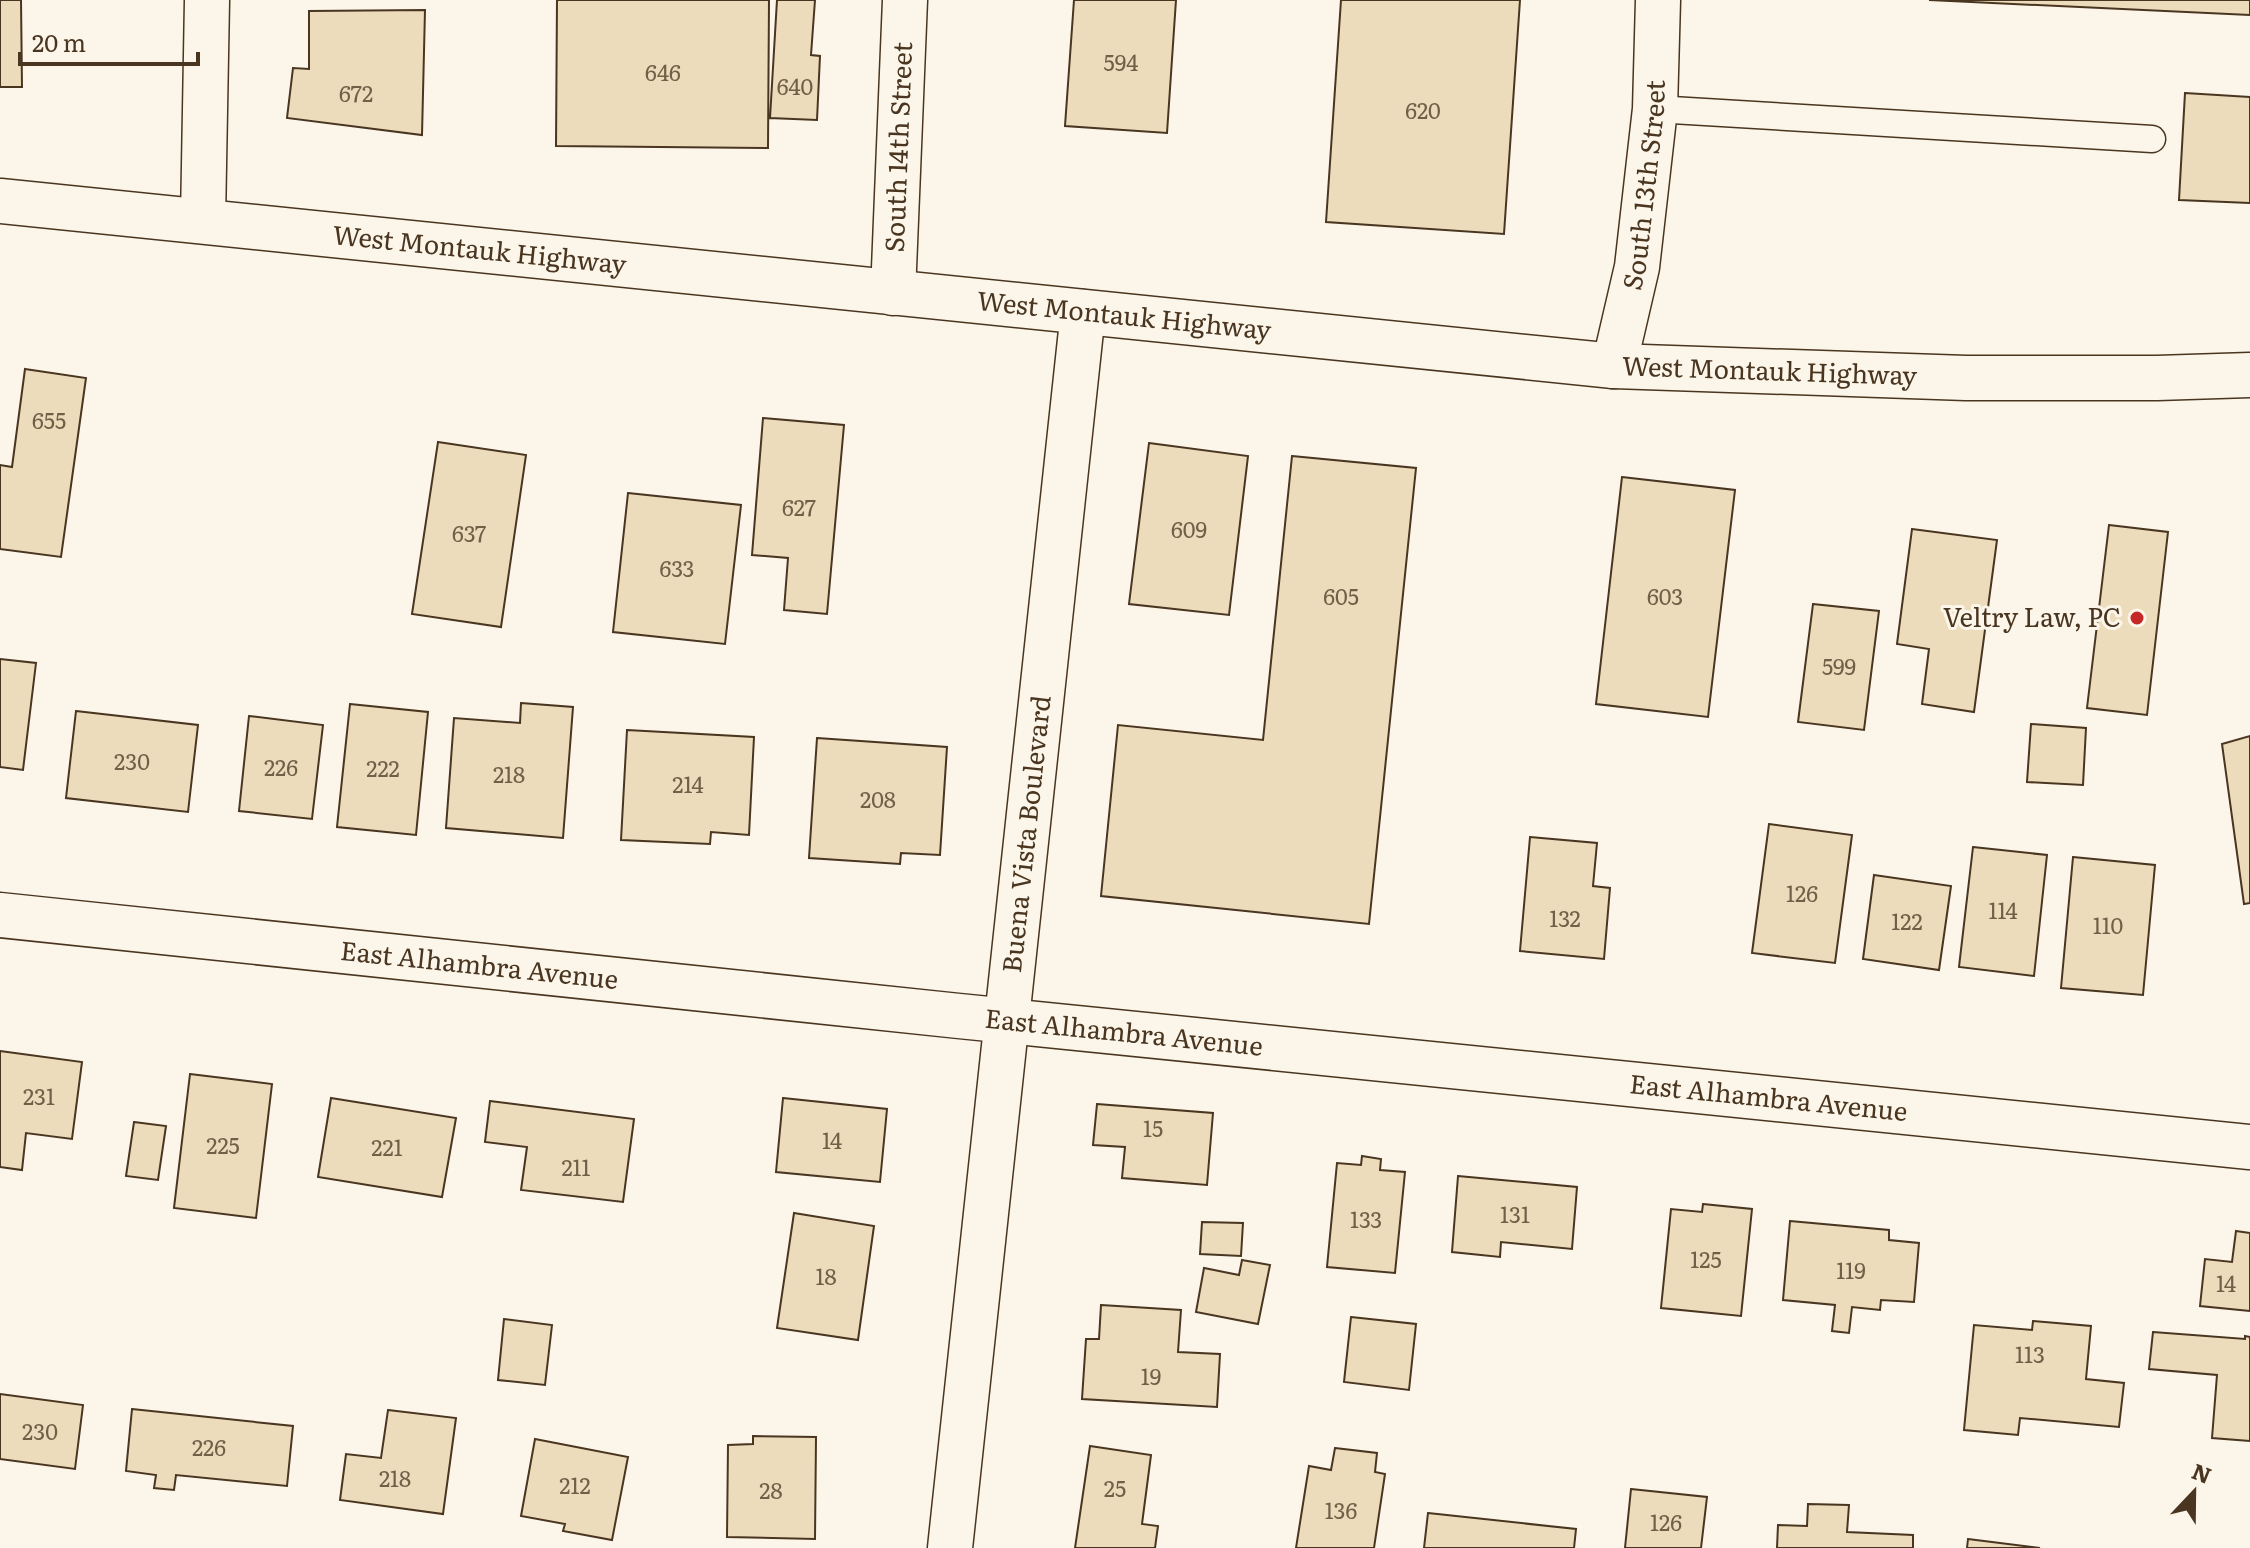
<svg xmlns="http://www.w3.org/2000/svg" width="2250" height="1548" viewBox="0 0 2250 1548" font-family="Literata,serif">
	<rect width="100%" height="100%" fill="#fbf6e9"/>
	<path fill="#ecdcbc" stroke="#4a3520" stroke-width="2" d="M 0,0 L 21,0 L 22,87 L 0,87 Z
		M 557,0 L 769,0 L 768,148 L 556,146 Z
		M 777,0 L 815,0 L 811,55 L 820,56 L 817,120 L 770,118 Z
		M 1074,0 L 1176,0 L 1167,133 L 1065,126 Z
		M 1341,0 L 1520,0 L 1504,234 L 1326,222 Z
		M 1929,0 L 2250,0 L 2250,15 Z
		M 425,10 L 422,135 L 287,118 L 293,68 L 309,69 L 309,11 Z
		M 2185,93 L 2250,97 L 2250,203 L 2179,200 Z
		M 25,369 L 86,378 L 61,557 L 0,549 L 0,465 L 12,467 Z
		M 763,418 L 844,425 L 827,614 L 784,610 L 788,558 L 752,555 Z
		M 438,442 L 526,455 L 501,627 L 412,614 Z
		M 1149,443 L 1248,456 L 1229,615 L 1129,604 Z
		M 1292,456 L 1416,468 L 1369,924 L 1101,896 L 1118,725 L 1263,740 Z
		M 1622,477 L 1735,490 L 1708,717 L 1596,704 Z
		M 628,493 L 741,505 L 725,644 L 613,632 Z
		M 2109,525 L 2168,532 L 2147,715 L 2087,708 Z
		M 1912,529 L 1997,540 L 1974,712 L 1922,704 L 1929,649 L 1897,644 Z
		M 1813,604 L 1879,611 L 1864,730 L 1798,722 Z
		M 0,659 L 36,663 L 23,770 L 0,767 Z
		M 521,703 L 573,707 L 563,838 L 446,828 L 454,718 L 520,723 Z
		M 350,704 L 428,712 L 416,835 L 337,827 Z
		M 76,711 L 198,725 L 188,812 L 66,798 Z
		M 249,716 L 323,725 L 312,819 L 239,811 Z
		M 2031,724 L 2086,728 L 2083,785 L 2027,782 Z
		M 627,730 L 754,737 L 749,835 L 711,832 L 710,844 L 621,840 Z
		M 2250,736 L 2250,903 L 2244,904 L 2222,744 Z
		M 817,738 L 947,747 L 940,855 L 901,853 L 900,864 L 809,858 Z
		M 1769,824 L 1852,835 L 1835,963 L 1752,953 Z
		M 1530,837 L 1597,843 L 1593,886 L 1610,888 L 1604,959 L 1520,951 Z
		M 1973,847 L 2047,855 L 2034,976 L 1959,967 Z
		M 2073,857 L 2155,865 L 2143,995 L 2061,988 Z
		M 1874,875 L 1951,886 L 1939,970 L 1863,959 Z
		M 0,1051 L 82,1062 L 72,1139 L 26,1133 L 22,1170 L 0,1167 Z
		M 190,1074 L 272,1084 L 256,1218 L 174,1208 Z
		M 331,1098 L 456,1118 L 442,1197 L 318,1177 Z
		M 783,1098 L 887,1109 L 880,1182 L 776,1172 Z
		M 490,1101 L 634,1119 L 623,1202 L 521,1190 L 527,1147 L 485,1142 Z
		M 1097,1104 L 1213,1113 L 1207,1185 L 1122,1178 L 1125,1147 L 1093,1145 Z
		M 134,1122 L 166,1126 L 158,1180 L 126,1176 Z
		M 1362,1156 L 1381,1159 L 1380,1170 L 1405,1172 L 1395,1273 L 1327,1267 L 1337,1163 L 1361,1165 Z
		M 1458,1176 L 1577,1187 L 1572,1249 L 1501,1242 L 1500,1257 L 1452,1252 Z
		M 1703,1204 L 1752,1209 L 1741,1316 L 1661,1308 L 1671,1209 L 1702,1212 Z
		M 794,1213 L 874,1226 L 858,1340 L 777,1328 Z
		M 1790,1221 L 1889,1230 L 1889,1240 L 1919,1243 L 1914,1302 L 1881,1300 L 1880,1310 L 1852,1307 L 1849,1333 L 1832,1331 L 1835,1305 L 1783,1300 Z
		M 1202,1222 L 1243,1223 L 1241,1256 L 1200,1254 Z
		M 2236,1231 L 2250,1233 L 2250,1311 L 2200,1306 L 2205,1259 L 2232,1262 Z
		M 1242,1260 L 1270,1265 L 1258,1324 L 1196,1312 L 1204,1268 L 1239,1275 Z
		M 1101,1305 L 1181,1310 L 1178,1352 L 1220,1354 L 1217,1407 L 1082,1399 L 1086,1339 L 1099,1339 Z
		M 1351,1317 L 1416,1324 L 1409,1390 L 1344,1382 Z
		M 504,1319 L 552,1325 L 545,1385 L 498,1380 Z
		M 2033,1321 L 2091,1326 L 2086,1379 L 2124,1383 L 2119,1427 L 2020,1418 L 2018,1435 L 1964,1430 L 1974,1325 L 2032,1330 Z
		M 2153,1332 L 2245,1339 L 2245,1336 L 2250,1337 L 2250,1441 L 2212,1438 L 2217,1375 L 2149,1369 Z
		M 0,1394 L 83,1405 L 75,1469 L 0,1459 Z
		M 132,1409 L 293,1426 L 287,1486 L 176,1475 L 174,1490 L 154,1488 L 156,1475 L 126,1471 Z
		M 388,1410 L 456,1418 L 443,1514 L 340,1500 L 346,1454 L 381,1458 Z
		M 753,1436 L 816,1437 L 815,1539 L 727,1537 L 728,1445 L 753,1444 Z
		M 535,1439 L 628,1457 L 612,1540 L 563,1531 L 565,1524 L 521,1516 Z
		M 1090,1446 L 1151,1455 L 1142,1524 L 1158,1526 L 1155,1548 L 1075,1548 Z
		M 1335,1448 L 1377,1453 L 1375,1472 L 1385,1474 L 1374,1548 L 1296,1548 L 1309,1466 L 1331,1470 Z
		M 1631,1489 L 1707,1497 L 1701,1548 L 1625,1548 Z
		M 1808,1504 L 1849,1505 L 1847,1532 L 1913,1535 L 1913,1548 L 1777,1548 L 1778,1525 L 1807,1526 Z
		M 1428,1513 L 1576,1529 L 1574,1548 L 1424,1548 Z
		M 1968,1539 L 2040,1548 L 1967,1548 Z"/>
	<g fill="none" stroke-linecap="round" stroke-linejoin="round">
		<g stroke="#4a3520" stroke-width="29">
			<path id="service" d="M 1655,109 L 2152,139"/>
		</g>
		<g stroke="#4a3520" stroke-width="47">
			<g id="minor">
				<path d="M 203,220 L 207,0"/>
				<path id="s1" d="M 893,293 L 905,0"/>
				<path id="s2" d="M 1614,366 L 1637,267 L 1655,109 L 1658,0"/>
				<path id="s3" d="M 0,915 L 959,1016 L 2250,1147"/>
				<path id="s4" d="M 950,1548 L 1083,312"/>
			</g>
		</g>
		<g stroke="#4a3520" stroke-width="47">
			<g id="primary">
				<path id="s5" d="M 0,201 L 1614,366 L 1966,378 L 2157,378 L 2250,375"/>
			</g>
		</g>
		<use href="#service" stroke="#fbf6e9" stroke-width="26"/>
		<use href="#minor" stroke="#fbf6e9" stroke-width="44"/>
		<use href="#primary" stroke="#fbf6e9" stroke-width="44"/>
	</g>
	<circle fill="#c62828" stroke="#fbf6e9" stroke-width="3" cx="2137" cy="618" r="8"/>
	<g text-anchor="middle" stroke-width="6" stroke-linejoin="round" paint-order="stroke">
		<g font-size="22" fill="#725f47">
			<text x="1121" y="71">594</text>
			<text x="663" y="81">646</text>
			<text x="795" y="95">640</text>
			<text x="356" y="102">672</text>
			<text x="1423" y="119">620</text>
			<text x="49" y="429">655</text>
			<text x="799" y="516">627</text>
			<text x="1189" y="538">609</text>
			<text x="469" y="542">637</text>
			<text x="677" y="577">633</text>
			<text x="1341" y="605">605</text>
			<text x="1665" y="605">603</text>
			<text x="1839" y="675">599</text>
			<text x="132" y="770">230</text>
			<text x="281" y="776">226</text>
			<text x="383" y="777">222</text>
			<text x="509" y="783">218</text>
			<text x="688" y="793">214</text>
			<text x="878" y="808">208</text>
			<text x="1802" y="902">126</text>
			<text x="2003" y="919">114</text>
			<text x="1565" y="927">132</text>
			<text x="1907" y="930">122</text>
			<text x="2108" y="934">110</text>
			<text x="39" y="1105">231</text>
			<text x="1153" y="1137">15</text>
			<text x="832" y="1149">14</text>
			<text x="223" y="1154">225</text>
			<text x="387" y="1156">221</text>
			<text x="576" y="1176">211</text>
			<text x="1515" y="1223">131</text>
			<text x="1366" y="1228">133</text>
			<text x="1706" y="1268">125</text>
			<text x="1851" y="1279">119</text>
			<text x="826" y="1285">18</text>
			<text x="2226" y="1292">14</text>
			<text x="2030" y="1363">113</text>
			<text x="1151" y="1385">19</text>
			<text x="40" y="1440">230</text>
			<text x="209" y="1456">226</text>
			<text x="395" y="1487">218</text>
			<text x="575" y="1494">212</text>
			<text x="1115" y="1497">25</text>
			<text x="771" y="1499">28</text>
			<text x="1341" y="1519">136</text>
			<text x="1666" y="1531">126</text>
		</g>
		<g font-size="26" fill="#4a3520" stroke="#fbf6e9">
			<text dy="9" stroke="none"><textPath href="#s1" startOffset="146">South 14th Street</textPath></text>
			<text dy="9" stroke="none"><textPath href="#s2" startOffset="184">South 13th Street</textPath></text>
			<text dy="9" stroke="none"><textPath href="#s5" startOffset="482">West Montauk Highway</textPath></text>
			<text dy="9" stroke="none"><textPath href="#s5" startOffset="1130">West Montauk Highway</textPath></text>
			<text dy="9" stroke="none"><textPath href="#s5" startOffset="1778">West Montauk Highway</textPath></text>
			<text dy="9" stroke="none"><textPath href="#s4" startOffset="718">Buena Vista Boulevard</textPath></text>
			<text dy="9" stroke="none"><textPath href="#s3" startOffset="482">East Alhambra Avenue</textPath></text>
			<text dy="9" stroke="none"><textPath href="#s3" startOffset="1130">East Alhambra Avenue</textPath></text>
			<text dy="9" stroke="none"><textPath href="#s3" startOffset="1778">East Alhambra Avenue</textPath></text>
		</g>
		<g font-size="26" fill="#4a3520" stroke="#fbf6e9" text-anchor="end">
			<text x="2121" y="627">Veltry Law, PC</text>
		</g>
	</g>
	<g transform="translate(2194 1492) rotate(22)" stroke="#fbf6e9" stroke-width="6" paint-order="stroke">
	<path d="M0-6L14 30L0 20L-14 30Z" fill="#4a3520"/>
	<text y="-12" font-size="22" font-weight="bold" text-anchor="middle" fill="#4a3520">N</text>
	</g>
	<path d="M20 52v12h178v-12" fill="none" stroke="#4a3520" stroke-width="4"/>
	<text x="32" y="52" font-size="24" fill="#4a3520" stroke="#fbf6e9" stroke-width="6" paint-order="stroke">20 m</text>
</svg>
